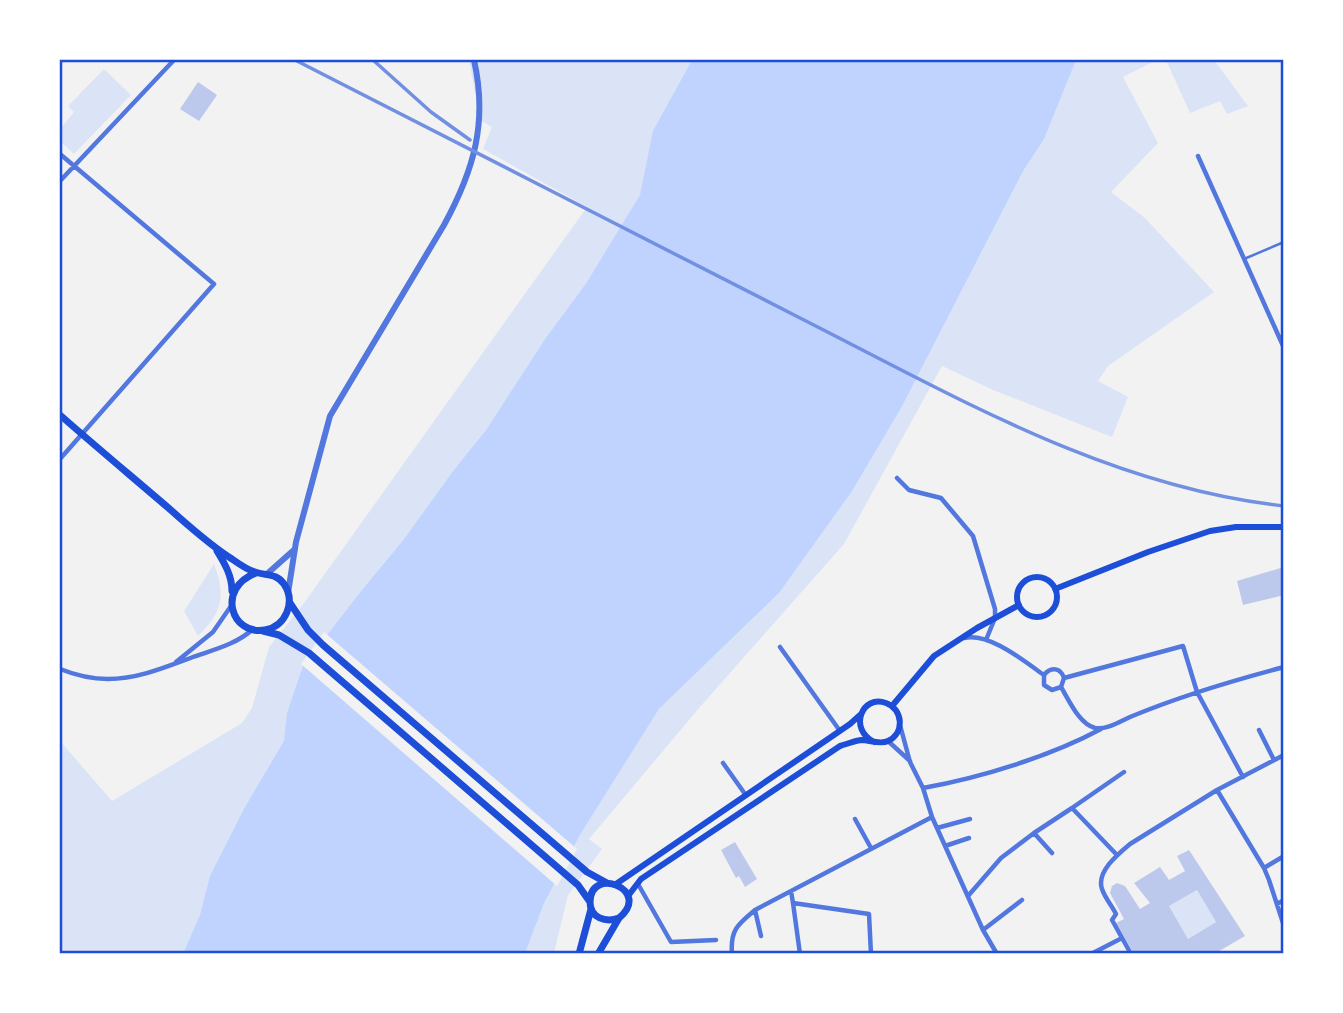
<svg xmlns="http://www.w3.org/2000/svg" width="1343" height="1013" viewBox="0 0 1343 1013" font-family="'DejaVu Sans',sans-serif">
	<rect width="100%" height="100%" fill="#f2f2f2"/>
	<path fill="#dbe4f7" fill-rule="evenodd" d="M 469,60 L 1157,60 L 1123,77 L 1158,143 L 1111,192 L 1145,218 L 1214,292 L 1108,366 L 1098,381 L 1128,397 L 1112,437 L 993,390 L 942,366 L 844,544 L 700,707 L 589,839 L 602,849 L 568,895 L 554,953 L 60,953 L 60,741 L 112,801 L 242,723 L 252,708 L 269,647 L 304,603 L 587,207 L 483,149 L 492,127 L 480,120 ZM 587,282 L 779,593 L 659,709 L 580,835 L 555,883 L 303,666 L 361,591 L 404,539 L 453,471 L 486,430 L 545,339 Z
		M 1166,60 L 1214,60 L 1248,106 L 1227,114 L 1220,101 L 1190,113 Z
		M 104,69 L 131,95 L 74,154 L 60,141 L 60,129 L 74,112 L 68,106 Z
		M 214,564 C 226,595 223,612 198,636 L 184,611 Z
		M 1197,890 L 1216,922 L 1188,939 L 1169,906 Z"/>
	<path fill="#bfd3fe" d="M 692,60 L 1076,60 L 1044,139 L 1023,171 L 901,408 L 852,491 L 779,593 L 659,709 L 580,835 L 544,903 L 525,953 L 183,954 L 200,915 L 210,876 L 245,807 L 284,741 L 287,713 L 303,666 L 361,591 L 404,539 L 453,471 L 486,430 L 545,339 L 587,282 L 640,195 L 653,131 Z"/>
	<path fill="#f2f2f2" d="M 324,632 L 577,849 L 557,886 L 301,664 Z"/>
	<path fill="#bdc9ec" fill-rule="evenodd" d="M 198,82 L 217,95 L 199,121 L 180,109 Z
		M 1284,567 L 1284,595 L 1243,605 L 1237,581 Z
		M 735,842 L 757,879 L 745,887 L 739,876 L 736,878 L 721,850 Z
		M 1189,850 L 1245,936 L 1214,954 L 1134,954 L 1116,923 L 1124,919 L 1110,893 L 1112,886 L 1117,883 L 1125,886 L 1140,909 L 1150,903 L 1134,883 L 1160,867 L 1169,880 L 1185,871 L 1177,856 ZM 1197,890 L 1216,922 L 1188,939 L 1169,906 Z"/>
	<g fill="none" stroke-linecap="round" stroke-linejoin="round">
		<path stroke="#5277de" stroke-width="2.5" d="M 1244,259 L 1284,242"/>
		<path stroke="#5277de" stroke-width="4.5" d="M 60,154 L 214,284 L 60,459
			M 1198,156 L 1284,348
			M 60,181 L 174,60
			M 897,478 L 909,490 L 941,498 L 973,536 L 995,609 L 995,618 L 986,640
			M 964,638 C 989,632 1024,661 1044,675
			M 780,647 L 840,731
			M 176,662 L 213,632 L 231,606
			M 60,669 C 75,675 91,679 108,679 C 138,679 166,667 193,657 C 213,650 237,644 253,629
			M 1044,675 L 1044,685 L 1052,690 L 1061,687 L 1064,678
			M 1044,675 C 1051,666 1061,668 1064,678
			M 1064,678 L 1183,646 L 1197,692 L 1243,777
			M 1061,687 C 1069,700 1079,724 1095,728 C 1106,730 1119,722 1130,717 C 1180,696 1231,681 1284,667
			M 900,725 L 910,762 L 923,788 L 932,817 L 983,930 L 997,954
			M 1259,730 L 1274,760
			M 888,741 L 910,761
			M 723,763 L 745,794
			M 923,788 C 980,778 1051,756 1101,729
			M 1217,790 L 1264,868 L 1269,880 L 1284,926
			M 1072,808 L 1124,772
			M 855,819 L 871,848
			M 937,828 L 970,819
			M 1034,833 L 1052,853
			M 945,846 L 969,838
			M 1264,868 L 1284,856
			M 638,884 L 671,942 L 716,940
			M 791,891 L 793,903 L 869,914 L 871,954
			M 968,896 L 1001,858 L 1034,833 L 1072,808 L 1117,855
			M 793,903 L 800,954
			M 1277,904 L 1284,900
			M 755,910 L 761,936
			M 983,930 L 1022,900
			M 732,954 C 730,930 738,924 755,910 L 932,817
			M 1091,954 L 1122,938
			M 1131,954 L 1112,920 L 1116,914 C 1112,906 1105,898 1102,889 C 1096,872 1118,854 1130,844 L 1217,790 L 1284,755"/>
		<path stroke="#5277de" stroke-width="6" d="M 268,573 L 295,549
			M 288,593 L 296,542 L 330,416 L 444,225 C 474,170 488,122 474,60"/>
		<path stroke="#1d4ed8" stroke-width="6" d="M1017 597a20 20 0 1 1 40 0a20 20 0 1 1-40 0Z
			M 1055,589 L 1148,552 L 1210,531 L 1236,527 L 1284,527
			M 892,706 L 934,656 L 977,628 L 1019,605
			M 616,884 L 850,724 L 860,715
			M 628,896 L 641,879 L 840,746 C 847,744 854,741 861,740 C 870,740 880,745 888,741 C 905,733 903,709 886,703 C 862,694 848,729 874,742"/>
		<path stroke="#1d4ed8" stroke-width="7" d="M 60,415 C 94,445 130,475 165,505 C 187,524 208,544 232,559 C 239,564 248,570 255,572 C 267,576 276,573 284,584 C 296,602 286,626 265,630 C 231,636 216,588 256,573
			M 217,551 C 225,564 232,576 232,591
			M 290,603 L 308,630 L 323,645 L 587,872 L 607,883
			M 263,631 L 279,635 L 309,653 L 578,885 L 590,902
			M 579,954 L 591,909
			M 598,954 L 619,918 C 653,890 590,865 590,902 C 590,918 606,923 619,918"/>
		<path stroke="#7290e2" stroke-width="3.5" d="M 295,60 C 464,146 633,233 802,319 C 956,397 1109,487 1284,506
			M 373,60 L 431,112 L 470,140"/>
	</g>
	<rect width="1343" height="1013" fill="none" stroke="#ffffff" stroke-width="122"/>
	<rect x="61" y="61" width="1221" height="891" fill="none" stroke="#1d4ed8" stroke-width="2.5"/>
</svg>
